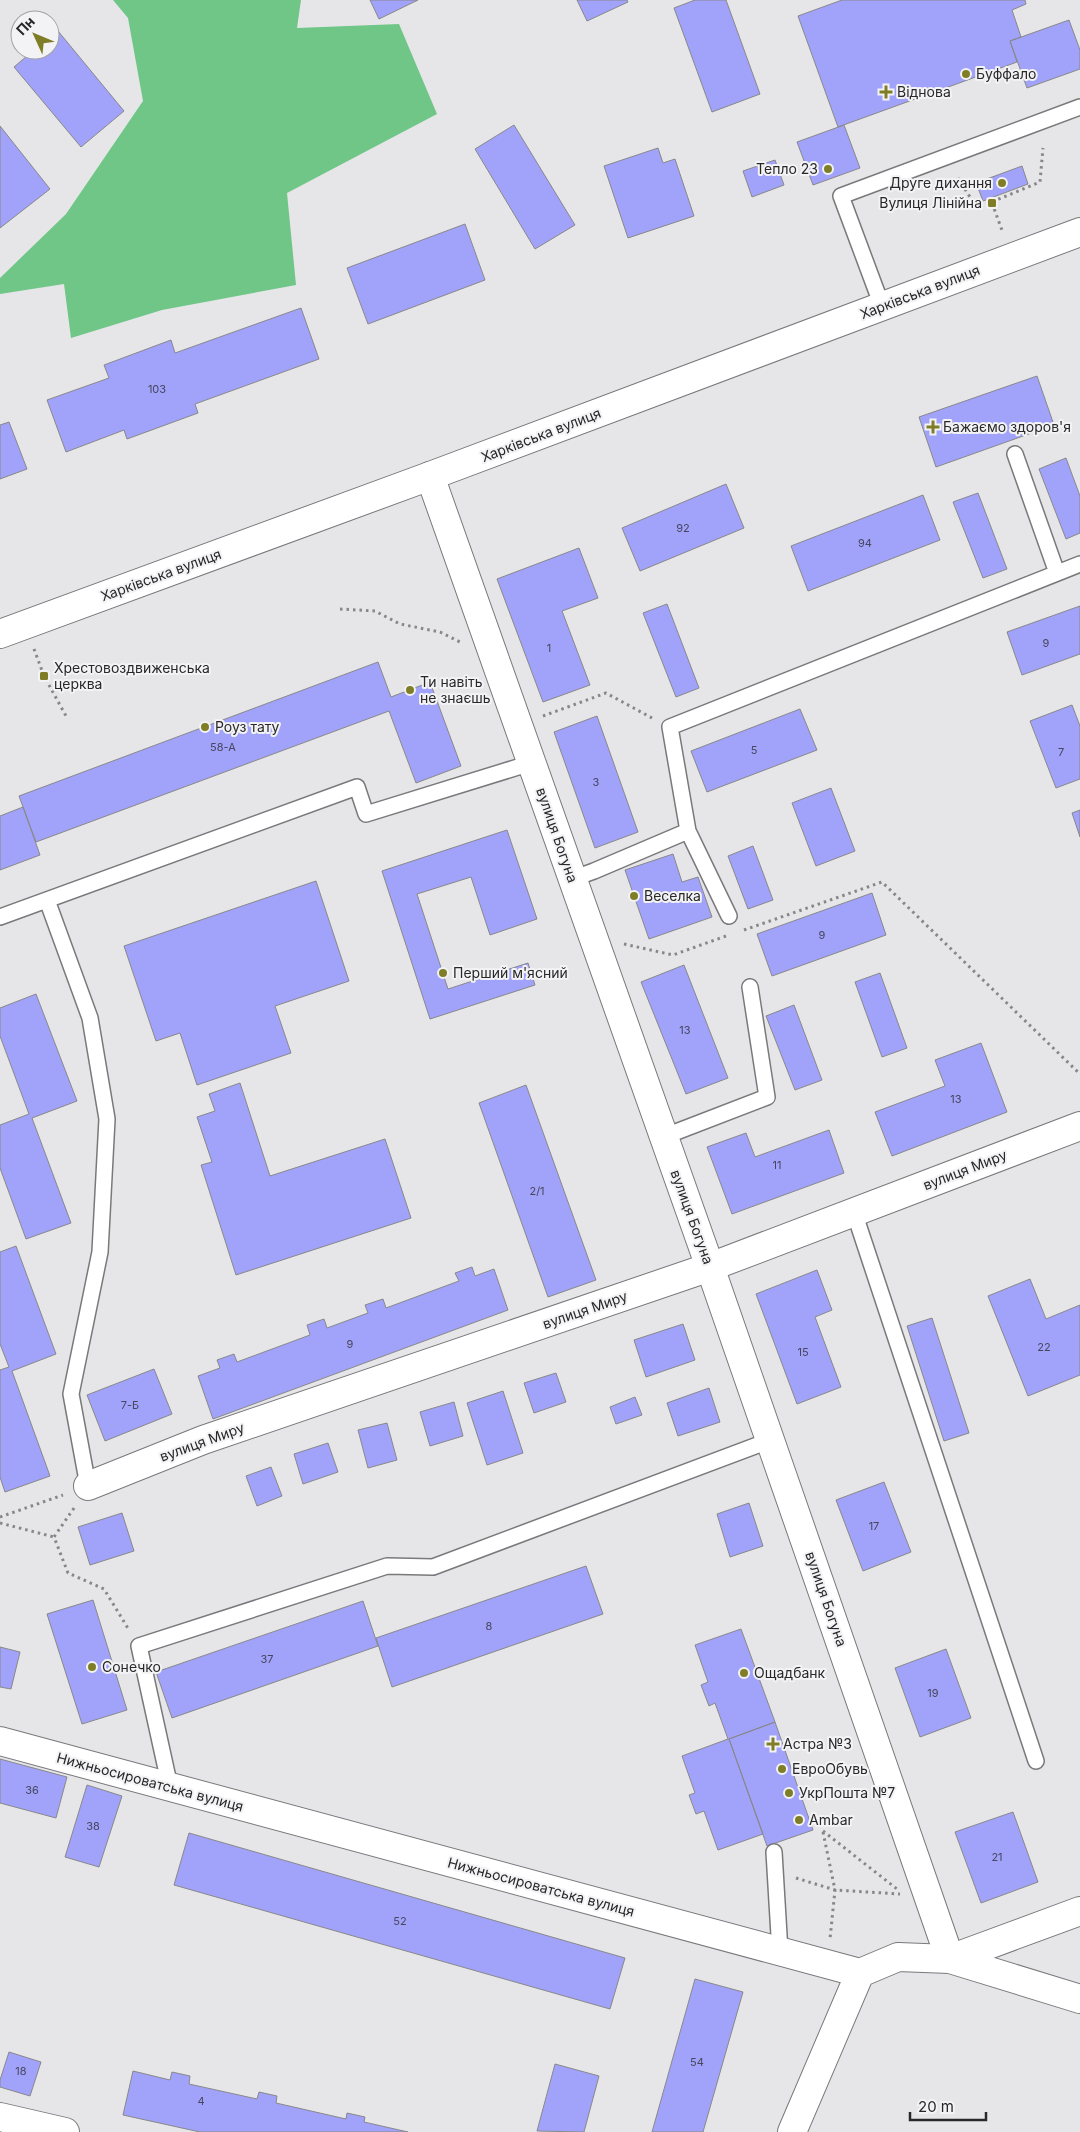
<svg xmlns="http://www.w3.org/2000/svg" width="1080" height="2132" viewBox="0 0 1080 2132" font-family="Inter,sans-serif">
	<rect width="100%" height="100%" fill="#e6e6e9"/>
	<path fill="#6fc687" d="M 113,0 L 301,0 L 297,28 L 399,24 L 437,114 L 287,193 L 296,285 L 162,310 L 71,338 L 64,284 L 0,294 L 0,278 L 66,214 L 143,101 L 128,18 Z"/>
	<path fill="#a1a2f9" stroke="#88888b" d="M 370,0 L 418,0 L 379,19 Z
		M 577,0 L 627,0 L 628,2 L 587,21 Z
		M 695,0 L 726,0 L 760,94 L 712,112 L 674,8 Z
		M 842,0 L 1025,0 L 1026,4 L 1012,10 L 1021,37 L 1010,41 L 1017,62 L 838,127 L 798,16 Z
		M 1069,20 L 1080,50 L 1080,69 L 1027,88 L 1010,41 Z
		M 58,31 L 124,111 L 81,147 L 14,67 L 34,50 L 50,50 L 50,37 Z
		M 514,125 L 575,225 L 535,249 L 475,149 Z
		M 844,125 L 860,168 L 813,185 L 797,142 Z
		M 0,126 L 50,189 L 0,228 Z
		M 658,148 L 663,163 L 675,159 L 694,216 L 628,238 L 604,166 Z
		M 775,160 L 784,185 L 752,197 L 743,171 Z
		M 1022,166 L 1028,184 L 983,201 L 976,183 Z
		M 465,224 L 485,280 L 368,324 L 347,268 Z
		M 301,308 L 319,359 L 195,404 L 198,413 L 127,439 L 124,430 L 66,452 L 47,400 L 109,378 L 104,365 L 171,340 L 175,353 Z
		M 1037,376 L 1054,425 L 936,467 L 919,417 Z
		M 9,422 L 27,469 L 0,479 L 0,425 Z
		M 1066,458 L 1080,496 L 1080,533 L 1066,539 L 1039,469 Z
		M 726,484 L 744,528 L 640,571 L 622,528 Z
		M 978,493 L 1007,569 L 983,578 L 953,502 Z
		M 923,495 L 940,540 L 808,591 L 791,546 Z
		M 579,548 L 598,598 L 562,611 L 590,685 L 543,702 L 497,579 Z
		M 667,604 L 699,688 L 676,697 L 643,613 Z
		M 1080,606 L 1080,654 L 1022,675 L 1007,632 Z
		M 378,662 L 391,697 L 430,682 L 461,766 L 416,783 L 389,711 L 36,842 L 19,796 Z
		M 1072,705 L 1080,726 L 1080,779 L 1056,788 L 1030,721 Z
		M 800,709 L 817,750 L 707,792 L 691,751 Z
		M 597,716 L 638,832 L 595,848 L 554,732 Z
		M 831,788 L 855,851 L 816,866 L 792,803 Z
		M 23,807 L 40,855 L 0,870 L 0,816 Z
		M 1080,810 L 1080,837 L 1072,813 Z
		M 507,830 L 537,919 L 490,935 L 471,877 L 417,894 L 448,989 L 528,963 L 535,985 L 430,1019 L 382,871 Z
		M 753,846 L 773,900 L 748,909 L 728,856 Z
		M 673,854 L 682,882 L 698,877 L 712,917 L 649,939 L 625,870 Z
		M 316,881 L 349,981 L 275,1006 L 291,1053 L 197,1085 L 180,1033 L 156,1041 L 124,946 Z
		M 872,893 L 886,935 L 772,976 L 757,934 Z
		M 684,965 L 728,1078 L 686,1094 L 641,982 Z
		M 880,973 L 907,1048 L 882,1057 L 855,982 Z
		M 36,994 L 77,1101 L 32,1118 L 71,1223 L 26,1239 L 0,1168 L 0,1125 L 29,1114 L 0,1036 L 0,1008 Z
		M 794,1005 L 822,1080 L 795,1090 L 766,1016 Z
		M 981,1043 L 1007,1112 L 892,1156 L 875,1112 L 945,1086 L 935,1060 Z
		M 240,1083 L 270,1176 L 385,1139 L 411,1218 L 236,1275 L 201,1165 L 212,1162 L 197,1117 L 215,1111 L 209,1094 Z
		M 526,1085 L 596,1280 L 548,1297 L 479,1103 Z
		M 829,1130 L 844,1173 L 732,1214 L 707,1147 L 746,1133 L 755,1157 Z
		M 16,1246 L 56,1354 L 12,1371 L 50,1476 L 5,1492 L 0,1477 L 0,1370 L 9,1367 L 0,1344 L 0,1252 Z
		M 472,1267 L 475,1276 L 494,1269 L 508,1310 L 213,1419 L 198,1376 L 220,1368 L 217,1360 L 234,1354 L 237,1362 L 310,1335 L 307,1325 L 324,1319 L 327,1328 L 368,1313 L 365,1305 L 383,1299 L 386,1308 L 459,1281 L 455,1273 Z
		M 817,1270 L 832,1310 L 815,1317 L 841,1387 L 797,1404 L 756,1294 Z
		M 1030,1279 L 1046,1319 L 1080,1305 L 1080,1375 L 1028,1396 L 988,1296 Z
		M 932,1318 L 969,1433 L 944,1441 L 907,1326 Z
		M 683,1324 L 695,1360 L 646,1377 L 634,1340 Z
		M 154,1369 L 172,1414 L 105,1441 L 87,1395 Z
		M 556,1373 L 566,1402 L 534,1413 L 524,1383 Z
		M 709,1388 L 720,1422 L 678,1436 L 667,1403 Z
		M 503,1391 L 523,1453 L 487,1465 L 467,1403 Z
		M 635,1397 L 642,1415 L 616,1424 L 610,1407 Z
		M 454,1402 L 463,1436 L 430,1446 L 420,1412 Z
		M 387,1423 L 397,1460 L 368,1468 L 358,1430 Z
		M 328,1443 L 338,1472 L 303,1484 L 294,1454 Z
		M 271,1467 L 282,1496 L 257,1506 L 246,1476 Z
		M 884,1482 L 911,1552 L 863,1571 L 836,1500 Z
		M 749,1503 L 763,1546 L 730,1557 L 717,1514 Z
		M 122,1513 L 134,1551 L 90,1565 L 78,1527 Z
		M 586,1566 L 603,1614 L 392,1687 L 376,1638 Z
		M 93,1600 L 127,1710 L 82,1724 L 47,1614 Z
		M 363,1601 L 378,1646 L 172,1718 L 156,1672 Z
		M 741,1629 L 775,1722 L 729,1739 L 763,1834 L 718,1850 L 704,1811 L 696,1814 L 689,1795 L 695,1793 L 682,1756 L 728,1739 L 715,1703 L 709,1706 L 701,1685 L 708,1682 L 695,1645 Z
		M 0,1647 L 20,1652 L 11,1689 L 0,1687 Z
		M 946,1649 L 971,1718 L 920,1737 L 895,1668 Z
		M 775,1722 L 813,1830 L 767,1846 L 729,1739 Z
		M 0,1759 L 67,1777 L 56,1818 L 0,1803 Z
		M 87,1785 L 122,1796 L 99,1867 L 65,1857 Z
		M 1013,1812 L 1038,1882 L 981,1903 L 955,1832 Z
		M 189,1833 L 625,1958 L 610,2009 L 174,1885 Z
		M 695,1979 L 743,1992 L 703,2132 L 652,2132 Z
		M 9,2052 L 41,2062 L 30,2096 L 0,2087 L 0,2080 Z
		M 555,2064 L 599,2076 L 584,2132 L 537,2131 Z
		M 133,2071 L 170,2080 L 172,2072 L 190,2076 L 189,2084 L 257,2099 L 259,2092 L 277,2096 L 276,2103 L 346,2119 L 347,2113 L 365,2117 L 364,2122 L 408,2132 L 200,2132 L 123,2115 Z"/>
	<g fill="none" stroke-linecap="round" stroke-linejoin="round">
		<g stroke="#79797c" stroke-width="18">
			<path id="lane" d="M 882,306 L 841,196 L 1080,107
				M 1015,454 L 1057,573
				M 688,831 L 729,916
				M 572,879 L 594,871 L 688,831 L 670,727 L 1080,564
				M 47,900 L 90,1018 L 107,1119 L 100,1252 L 71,1394 L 88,1486
				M 0,917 L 357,787 L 366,814 L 531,763
				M 663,1137 L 767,1097 L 750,987
				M 854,1212 L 1036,1761
				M 170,1787 L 139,1646 L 387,1566 L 433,1567 L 771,1440
				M 774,1852 L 780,1952"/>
		</g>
		<g stroke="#79797c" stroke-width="30">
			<path id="street" d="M 88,1486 L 203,1440 L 710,1267 L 1080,1126
				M 0,1741 L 860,1973 L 898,1957 L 950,1959 L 1080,1911
				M 0,2117 L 65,2132
				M 792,2132 L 860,1973"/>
		</g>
		<g stroke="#79797c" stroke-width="30">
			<path id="secondary" d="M 430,476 L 710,1267 L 950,1959 L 1080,1999"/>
		</g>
		<g stroke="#79797c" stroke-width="30">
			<path id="primary" d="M 0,634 L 430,476 L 1080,232"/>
		</g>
		<path stroke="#878789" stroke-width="3" stroke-dasharray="2.5 4" stroke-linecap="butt" d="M 958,178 L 977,208 L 1040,182 L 1043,148
			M 992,203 L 1003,233
			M 340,609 L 375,611 L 400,624 L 440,632 L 460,642
			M 34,649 L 44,676 L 66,716
			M 543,716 L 606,693 L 652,718
			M 744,930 L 882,882 L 1080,1074
			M 624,944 L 673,955 L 726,936
			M 74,1508 L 54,1537 L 68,1573 L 104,1589 L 129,1630
			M 0,1517 L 63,1495
			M 0,1523 L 54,1537
			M 823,1831 L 897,1889
			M 823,1832 L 835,1890 L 830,1939
			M 796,1878 L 835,1890 L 900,1894"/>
		<use href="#lane" stroke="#fff" stroke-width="15"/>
		<use href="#street" stroke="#fff" stroke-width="28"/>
		<use href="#secondary" stroke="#fff" stroke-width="28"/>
		<use href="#primary" stroke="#fff" stroke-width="28"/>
	</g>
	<g fill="#7f7e27" stroke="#f3f3f6" stroke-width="2">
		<circle cx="966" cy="74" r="5"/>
		<path d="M883.5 84.5h5v5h5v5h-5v5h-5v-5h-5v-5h5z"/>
		<circle cx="828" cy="169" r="5"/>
		<circle cx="1002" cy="183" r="5"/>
		<rect x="987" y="198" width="10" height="10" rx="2.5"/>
		<path d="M930.5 419.5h5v5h5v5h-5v5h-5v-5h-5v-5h5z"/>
		<rect x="39" y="671" width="10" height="10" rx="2.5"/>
		<circle cx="410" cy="690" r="5"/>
		<circle cx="205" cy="727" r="5"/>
		<circle cx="634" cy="896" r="5"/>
		<circle cx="443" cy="973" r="5"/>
		<circle cx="92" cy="1667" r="5"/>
		<circle cx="744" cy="1673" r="5"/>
		<path d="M770.5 1736.5h5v5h5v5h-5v5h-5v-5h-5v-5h5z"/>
		<circle cx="782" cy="1769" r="5"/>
		<circle cx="789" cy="1793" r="5"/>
		<circle cx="799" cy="1820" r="5"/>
	</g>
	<g text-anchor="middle" stroke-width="4" stroke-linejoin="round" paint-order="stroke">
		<g font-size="11" fill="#46465d">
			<text x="157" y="393">103</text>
			<text x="683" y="532">92</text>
			<text x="865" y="547">94</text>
			<text x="1046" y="647">9</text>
			<text x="549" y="652">1</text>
			<text x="223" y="751">58-А</text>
			<text x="754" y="754">5</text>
			<text x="1061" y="756">7</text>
			<text x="596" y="786">3</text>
			<text x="822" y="939">9</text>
			<text x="685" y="1034">13</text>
			<text x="956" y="1103">13</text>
			<text x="777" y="1169">11</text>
			<text x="537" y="1195">2/1</text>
			<text x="350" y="1348">9</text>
			<text x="1044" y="1351">22</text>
			<text x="803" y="1356">15</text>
			<text x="130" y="1409">7-Б</text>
			<text x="874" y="1530">17</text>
			<text x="489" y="1630">8</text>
			<text x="267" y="1663">37</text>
			<text x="933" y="1697">19</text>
			<text x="32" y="1794">36</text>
			<text x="93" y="1830">38</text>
			<text x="997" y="1861">21</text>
			<text x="400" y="1925">52</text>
			<text x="697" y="2066">54</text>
			<text x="21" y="2075">18</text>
			<text x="201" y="2105">4</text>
		</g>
		<g font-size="14" fill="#282829" stroke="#f3f3f6" text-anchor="start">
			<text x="976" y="79">Буффало</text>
			<text x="897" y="97">Віднова</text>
			<text x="818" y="174" text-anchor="end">Тепло 23</text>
			<text x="992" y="188" text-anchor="end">Друге дихання</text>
			<text x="982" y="208" text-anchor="end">Вулиця Лінійна</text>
			<text x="943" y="432">Бажаємо здоров'я</text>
			<text x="54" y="673">Хрестовоздвиженська<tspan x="54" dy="16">церква</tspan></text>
			<text x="420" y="687">Ти навіть<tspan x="420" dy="16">не знаєшь</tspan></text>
			<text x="215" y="732">Роуз тату</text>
			<text x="644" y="901">Веселка</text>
			<text x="453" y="978">Перший м'ясний</text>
			<text x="102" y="1672">Сонечко</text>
			<text x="754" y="1678">Ощадбанк</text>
			<text x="783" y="1749">Астра №3</text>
			<text x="792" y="1774">ЕвроОбувь</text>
			<text x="799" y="1798">УкрПошта №7</text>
			<text x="809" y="1825">Ambar</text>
		</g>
		<g font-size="14" fill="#282829" stroke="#f3f3f6">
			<text transform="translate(920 292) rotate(-21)" y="5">Харківська вулиця</text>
			<text transform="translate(541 435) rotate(-21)" y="5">Харківська вулиця</text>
			<text transform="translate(161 575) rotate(-20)" y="5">Харківська вулиця</text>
			<text transform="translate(557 835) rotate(71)" y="5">вулиця Богуна</text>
			<text transform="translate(965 1170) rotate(-21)" y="5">вулиця Миру</text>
			<text transform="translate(692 1217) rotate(70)" y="5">вулиця Богуна</text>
			<text transform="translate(585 1310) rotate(-19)" y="5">вулиця Миру</text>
			<text transform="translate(202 1442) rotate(-20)" y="5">вулиця Миру</text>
			<text transform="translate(826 1599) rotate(71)" y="5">вулиця Богуна</text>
			<text transform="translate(150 1782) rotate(15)" y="5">Нижньосироватська вулиця</text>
			<text transform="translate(541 1887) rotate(15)" y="5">Нижньосироватська вулиця</text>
		</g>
	</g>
	<g transform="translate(35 35) rotate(314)"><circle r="24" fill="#f3f3f6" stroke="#a2a2a4"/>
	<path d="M0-4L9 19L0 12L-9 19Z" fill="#7f7e27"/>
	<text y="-8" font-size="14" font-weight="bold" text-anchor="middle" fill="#282829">Пн</text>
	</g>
	<path d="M910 2112v8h76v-8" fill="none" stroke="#282829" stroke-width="2.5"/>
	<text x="918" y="2112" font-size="15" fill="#282829" stroke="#f3f3f6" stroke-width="4" paint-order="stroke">20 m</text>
</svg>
